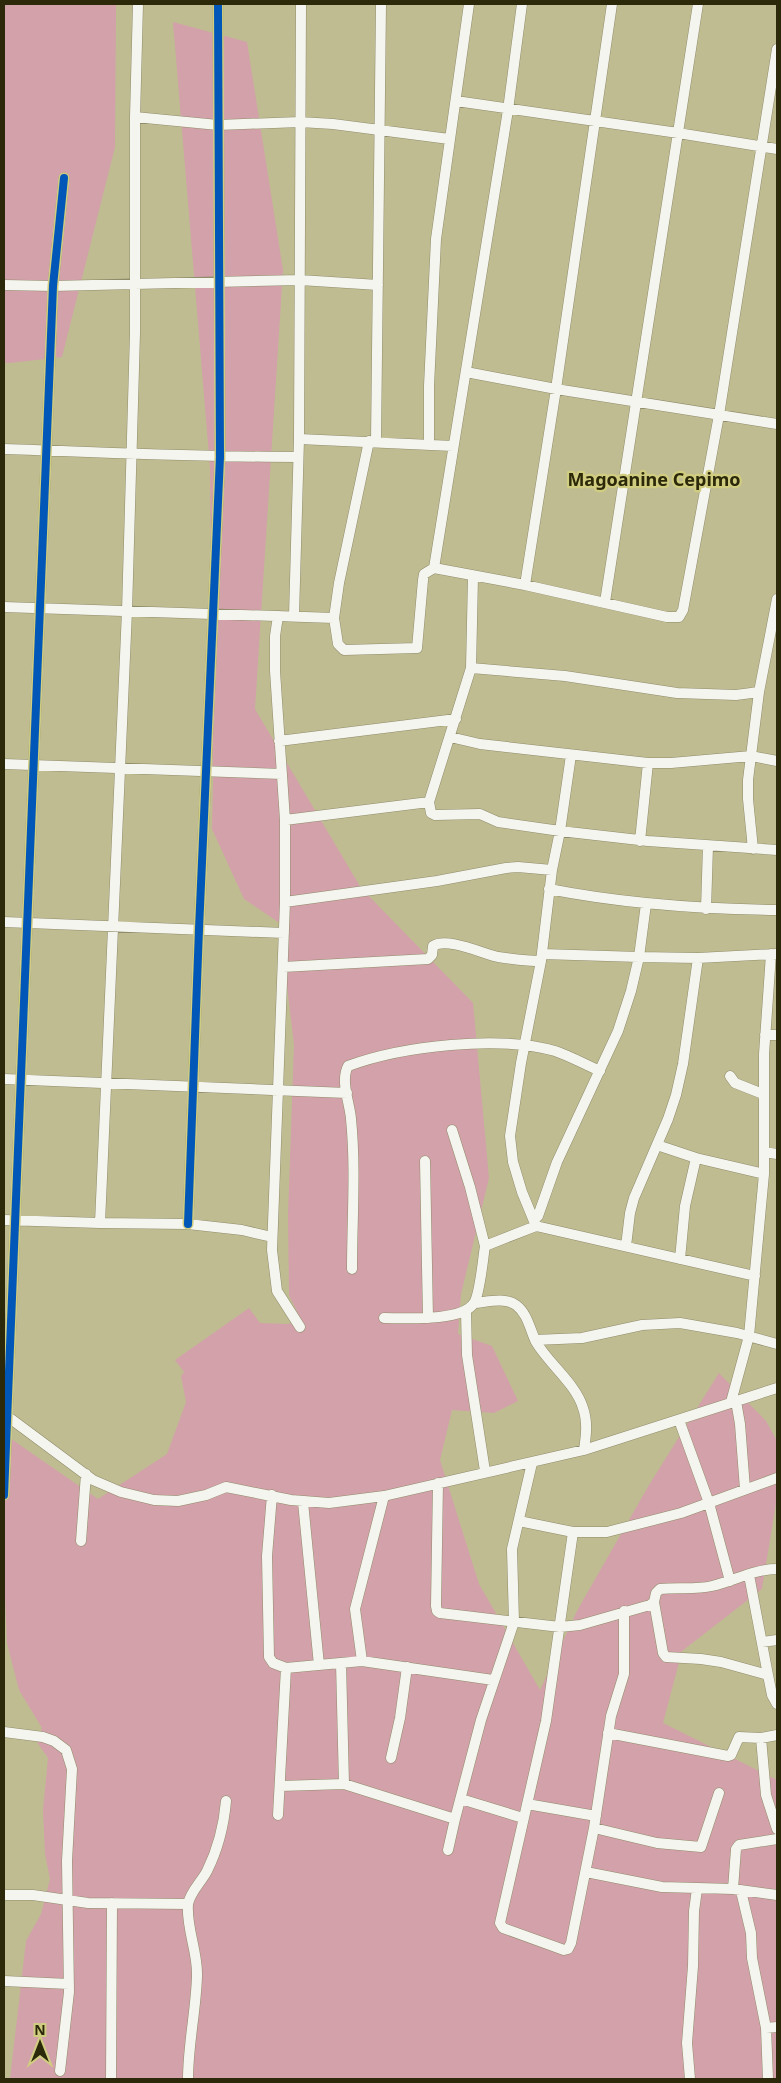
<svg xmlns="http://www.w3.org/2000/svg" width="781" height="2083" viewBox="0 0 781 2083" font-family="'Noto Sans',sans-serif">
	<rect width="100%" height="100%" fill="#bfbc92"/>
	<path fill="#d3a1aa" d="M 4,4 L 116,4 L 115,147 L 62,357 L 10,363 L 4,363 Z
		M 173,22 L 247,42 L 283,270 L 255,709 L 361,888 L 473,1003 L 489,1178 L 461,1294 L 458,1334 L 492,1346 L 518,1401 L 494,1413 L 452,1410 L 440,1460 L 479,1584 L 540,1690 L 578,1609 L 649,1485 L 719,1373 L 766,1421 L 777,1441 L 777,1497 L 762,1589 L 682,1651 L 663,1723 L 777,1780 L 777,2079 L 10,2079 L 26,1941 L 41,1914 L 50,1879 L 45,1854 L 43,1810 L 48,1758 L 37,1742 L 42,1728 L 19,1690 L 7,1643 L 4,1576 L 4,1434 L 98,1499 L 167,1454 L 186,1402 L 181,1376 L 184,1372 L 175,1360 L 249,1308 L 260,1323 L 288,1324 L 301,1320 L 289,1295 L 288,1215 L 294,1045 L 283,952 L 284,926 L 244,899 L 212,829 L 213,783 L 210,467 Z"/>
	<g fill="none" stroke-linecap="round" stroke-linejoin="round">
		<g stroke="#8f8c6a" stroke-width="11">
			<path id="minor" d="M 456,101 L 678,133 L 777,149
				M 135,117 L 218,125 L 300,122 L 333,124 L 449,139
				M 4,285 L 53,286 L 300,280 L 378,285
				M 466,372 L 556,389 L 777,424
				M 299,439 L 453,446
				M 369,441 L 339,583 L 334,618 L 338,644 L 344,650 L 417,648 L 423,580 L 424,574 L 434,568 L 525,585 L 667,617 L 679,617 L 683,610 L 719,415 L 777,49
				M 376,441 L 381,4
				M 429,444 L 429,386 L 436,239 L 469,4
				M 4,449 C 102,452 200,457 298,457
				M 434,568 L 508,110 L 522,4
				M 525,585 L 556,389 L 612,4
				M 605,602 L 698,4
				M 4,607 L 334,618
				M 278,616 L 275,636 L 275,671 L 285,820 L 285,902 L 272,1250 L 277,1291 L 300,1327
				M 294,616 L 299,439 L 301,4
				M 471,668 L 565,676 L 677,693 L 736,695 L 759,692
				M 450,737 L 480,744 L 648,763 L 671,763 L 751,756 L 777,761
				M 279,741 L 456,719
				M 4,764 L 282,774
				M 429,802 L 431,813 L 435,815 L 480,814 L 498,822 L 560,831 L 648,841 L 777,850
				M 285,820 L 429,802 L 471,668 L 473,577
				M 640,841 L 648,763
				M 753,849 L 748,799 L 748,780 L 759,692 L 777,599
				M 552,870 L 560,831 L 571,755
				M 549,889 C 625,904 700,909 777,910
				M 285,902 L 437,881 L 506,868 L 518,867 L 552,870 L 541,961 L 521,1063 L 510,1136 L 513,1162 L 522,1192 L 536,1226
				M 646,904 L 639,957 L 698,958 L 776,954
				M 706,909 L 708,846
				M 4,922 L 284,933
				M 283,967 L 428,959 L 432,955 L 433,946 C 447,937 481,953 498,957 C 512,959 526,961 541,961
				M 765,1035 L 777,1035
				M 730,1076 L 735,1083 L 763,1094
				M 4,1079 L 347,1093
				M 452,1130 L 470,1187 L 485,1246
				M 657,1145 L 696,1158 L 685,1206 L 680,1259
				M 764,1152 L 777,1154
				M 696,1158 L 764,1174
				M 425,1161 L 428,1318
				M 4,1220 L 100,1223 L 188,1224 L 242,1230 L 272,1237
				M 534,1220 L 538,1216 L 557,1162 L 618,1031 L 631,991 L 639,957 L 542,954
				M 100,1223 L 127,611 L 135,333 L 135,117 L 138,4
				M 188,1224 L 199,929 L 220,457 L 218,4
				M 626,1246 L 630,1213 L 634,1198 L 668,1119 L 676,1095 L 683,1064 L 698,958
				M 352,1269 C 352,1220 356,1169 351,1119 C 350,1104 340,1081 348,1066 C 402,1046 499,1035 555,1051 C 570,1056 586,1065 600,1071
				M 475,1303 C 487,1302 505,1297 516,1305 C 528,1314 530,1330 536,1342 C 549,1364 576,1384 583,1408 C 588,1422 586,1436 584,1450
				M 466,1311 L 467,1355 L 485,1471
				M 384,1318 C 404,1318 462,1322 474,1303 C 480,1294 483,1258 485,1246 L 536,1226 L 755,1276
				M 535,1340 L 582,1338 L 642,1325 L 680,1323 L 737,1333 L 777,1344
				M 736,1401 L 740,1424 L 745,1489
				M 731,1402 L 749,1336 L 764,1174 L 764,1054 L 771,954
				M 4,1416 L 7,1416 L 93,1480 L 121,1492 L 154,1500 L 178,1501 L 206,1495 L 226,1487 L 291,1500 L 329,1503 L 384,1496 L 584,1450 L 777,1388
				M 679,1420 L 709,1503 L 730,1581
				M 438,1483 L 436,1606 L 437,1611 L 440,1613 L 560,1627 L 580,1625 L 650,1605 L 654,1602 L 656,1593 L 660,1589 C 678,1587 695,1590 712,1586 C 734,1581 754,1569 777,1569
				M 4,1495 L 53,286 L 64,178
				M 272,1495 L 267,1556 L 269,1657 L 273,1663 L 286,1668 L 362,1661 L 493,1680
				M 303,1502 L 319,1665
				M 519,1521 L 573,1532 L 607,1532 L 681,1513 L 777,1478
				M 573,1532 L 546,1721 L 500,1923 L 503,1928 L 564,1950 L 568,1949 L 571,1943 L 594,1828 L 611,1716 L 624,1674 L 624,1611
				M 81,1541 L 86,1474
				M 749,1575 L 768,1675 L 772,1695 L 777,1704
				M 654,1602 L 663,1653 L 666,1657 L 701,1659 L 721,1662 L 768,1675
				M 762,1642 L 777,1640
				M 362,1661 L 355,1609 L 384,1496
				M 341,1663 L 344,1784
				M 4,1732 L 43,1737 L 54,1741 L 66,1750 L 72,1769 L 67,1861 L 69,1992 L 60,2071
				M 608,1733 L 728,1756 L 731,1755 L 739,1737 L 761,1738 L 777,1735
				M 761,1738 L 766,1795 L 777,1829
				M 391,1758 L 400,1718 L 407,1667
				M 280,1786 L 344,1784 L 455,1819
				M 461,1799 L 523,1818
				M 527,1804 L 596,1816
				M 278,1815 L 286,1668
				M 594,1828 L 657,1843 L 701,1847 L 719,1793
				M 448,1850 L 455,1819 L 481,1720 L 514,1622 L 512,1549 L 532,1463
				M 586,1872 L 662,1887 L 733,1889 L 777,1895
				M 733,1889 L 736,1849 L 739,1845 L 777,1839
				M 741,1891 L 751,1933 L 752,1958 L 766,2028 L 768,2079
				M 4,1895 L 33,1895 L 88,1903 L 188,1904
				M 4,1981 L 69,1984
				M 766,2028 L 777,2027
				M 111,2079 L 112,1903
				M 188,2079 C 188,2045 196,2010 197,1976 C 198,1952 186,1928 188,1904 C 190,1892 202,1881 207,1871 C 218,1849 224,1824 226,1801
				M 690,2079 L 687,2043 L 693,1966 L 694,1911 L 697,1889"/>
		</g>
		<use href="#minor" stroke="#f5f5ef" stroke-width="10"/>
		<g stroke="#d1cd80" stroke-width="11">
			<path id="cycleway" d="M 188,1224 L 199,929 L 220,457 L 218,4
				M 4,1495 L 53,286 L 64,178"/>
		</g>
		<use href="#cycleway" stroke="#0057b8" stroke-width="8"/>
	</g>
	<g text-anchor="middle" stroke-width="4.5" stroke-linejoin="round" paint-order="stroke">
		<g font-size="18" font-weight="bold" fill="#2b2909" stroke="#d1cd80">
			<text x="654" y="486">Magoanine Cepimo</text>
		</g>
	</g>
	<rect width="781" height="2083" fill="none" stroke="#2b2909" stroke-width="10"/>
	<g transform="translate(40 2043)" stroke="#d1cd80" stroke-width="4" paint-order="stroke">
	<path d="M0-4L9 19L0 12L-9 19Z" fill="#2b2909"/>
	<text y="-8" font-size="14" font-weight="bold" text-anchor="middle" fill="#2b2909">N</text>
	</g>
</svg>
